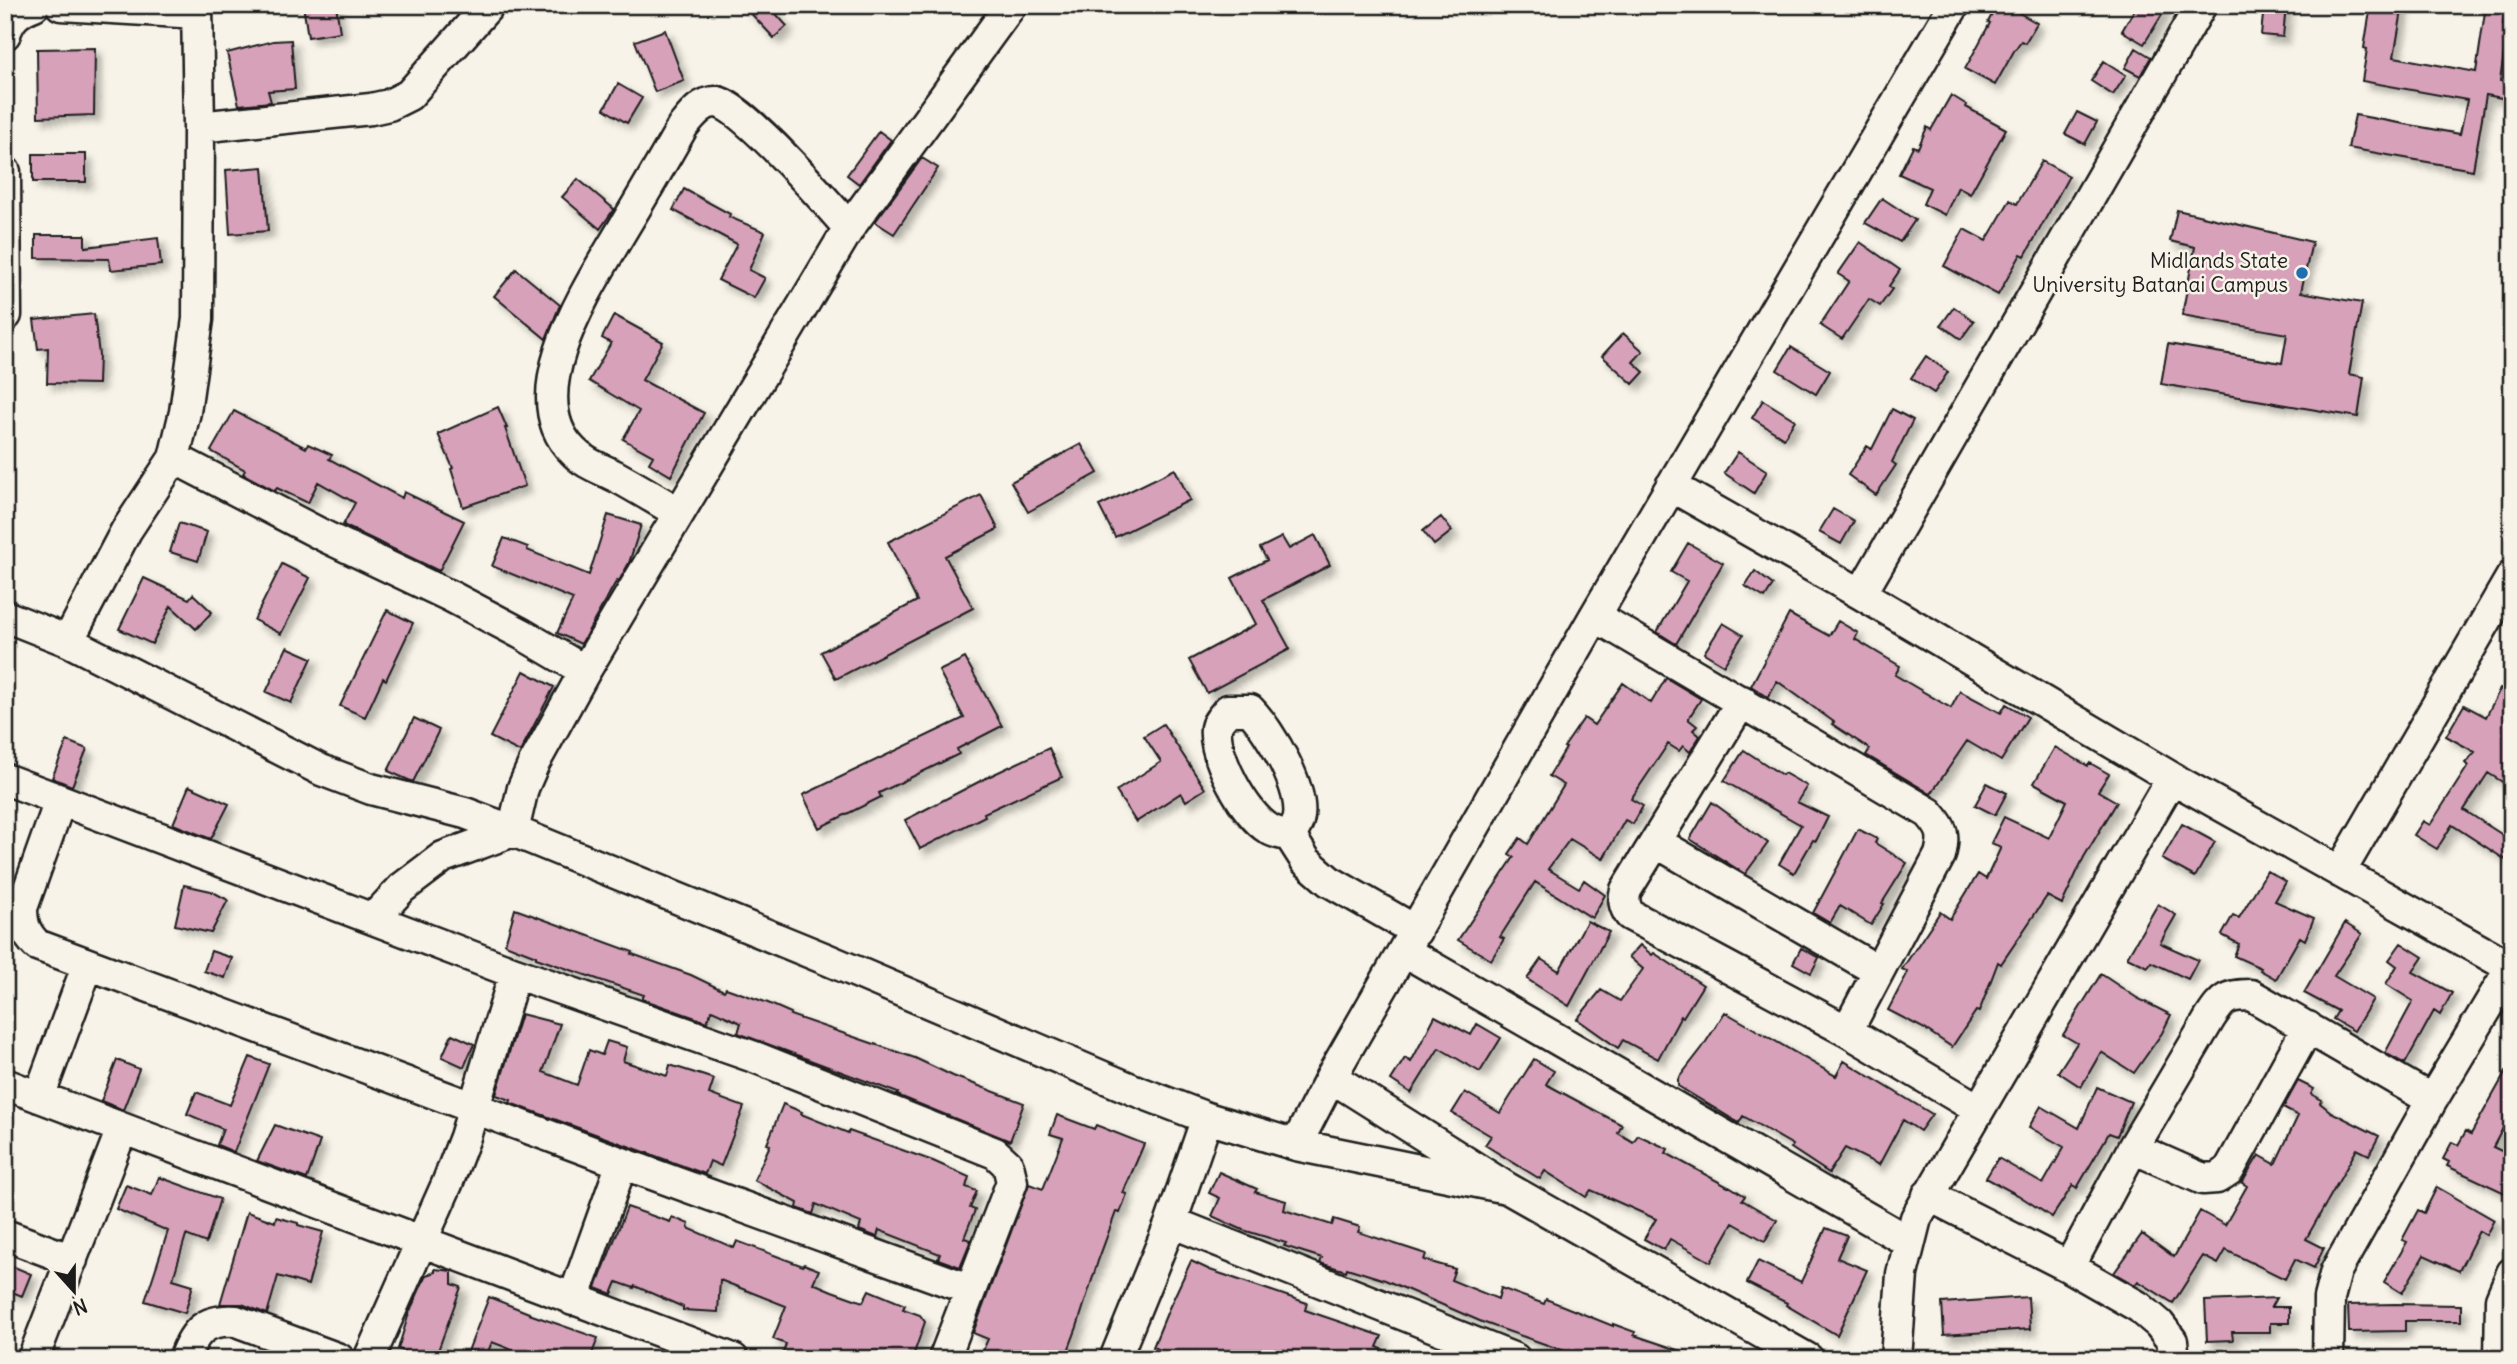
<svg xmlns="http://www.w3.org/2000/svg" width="2517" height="1364" viewBox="0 0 2517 1364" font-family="Delius,sans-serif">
	<defs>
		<filter id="shadow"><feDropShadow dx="6" dy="6" stdDeviation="3.5" flood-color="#0004"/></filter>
	</defs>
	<rect width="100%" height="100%" fill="#f7f3e8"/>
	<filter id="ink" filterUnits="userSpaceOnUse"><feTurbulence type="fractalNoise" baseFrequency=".0143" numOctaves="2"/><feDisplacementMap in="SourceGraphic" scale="14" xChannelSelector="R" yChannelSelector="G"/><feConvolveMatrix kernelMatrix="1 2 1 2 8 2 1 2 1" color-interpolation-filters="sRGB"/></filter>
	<g filter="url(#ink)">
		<path fill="#d6a1b9" stroke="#1c1c1c" stroke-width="2" filter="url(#shadow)" d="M 303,5 L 336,5 L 340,32 L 308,37 Z
			M 743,5 L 768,5 L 787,26 L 774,38 Z
			M 1997,5 L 2005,5 L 2037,23 L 2025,43 L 2021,41 L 2014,51 L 1995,85 L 1965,69 L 1990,23 L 1988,22 Z
			M 2137,5 L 2156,5 L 2165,10 L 2144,44 L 2122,31 Z
			M 2264,5 L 2286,5 L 2283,37 L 2261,35 Z
			M 2371,5 L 2403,5 L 2394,57 L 2476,72 L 2486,5 L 2507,5 L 2503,24 L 2508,25 L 2500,81 L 2510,83 L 2507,99 L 2486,95 L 2473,170 L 2348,148 L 2355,115 L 2460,134 L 2467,100 L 2362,81 L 2367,49 L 2364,48 Z
			M 665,30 L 684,81 L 655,92 L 635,41 Z
			M 291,40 L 295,89 L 268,91 L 271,102 L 239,105 L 227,53 L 273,41 Z
			M 95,48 L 94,115 L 38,117 L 37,49 Z
			M 2136,48 L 2151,57 L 2140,76 L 2125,68 Z
			M 2104,61 L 2126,75 L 2113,95 L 2091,81 Z
			M 618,84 L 642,98 L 627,123 L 604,109 Z
			M 1951,95 L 1967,105 L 1966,107 L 2006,129 L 1970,194 L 1958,187 L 1945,215 L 1923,204 L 1930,188 L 1899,174 L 1913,146 L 1918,148 L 1927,127 L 1931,130 Z
			M 2077,112 L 2097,122 L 2085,144 L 2065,134 Z
			M 879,131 L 891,140 L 859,184 L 847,175 Z
			M 33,154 L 86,154 L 86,182 L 33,182 Z
			M 922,158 L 938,168 L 894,234 L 875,222 Z
			M 2042,161 L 2069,176 L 2025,256 L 2021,254 L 1998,295 L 1944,266 L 1964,229 L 1986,241 L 2010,200 L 2017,204 Z
			M 263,167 L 268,231 L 230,234 L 226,170 Z
			M 578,179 L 614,209 L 600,229 L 562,197 Z
			M 684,189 L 730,214 L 729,217 L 765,232 L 749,270 L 765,278 L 754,298 L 718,280 L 737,244 L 673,210 Z
			M 1882,198 L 1915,220 L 1900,242 L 1865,223 Z
			M 2177,210 L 2312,242 L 2301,292 L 2362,303 L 2349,374 L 2364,377 L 2358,417 L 2161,384 L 2168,344 L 2282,363 L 2287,334 L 2182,315 L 2195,247 L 2170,241 Z
			M 36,235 L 85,235 L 85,247 L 158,238 L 161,265 L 111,270 L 109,259 L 36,258 Z
			M 1860,242 L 1900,270 L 1889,286 L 1892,289 L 1880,306 L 1869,299 L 1842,339 L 1820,325 L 1849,281 L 1838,274 Z
			M 516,269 L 560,305 L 546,339 L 494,296 Z
			M 1954,307 L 1974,321 L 1961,339 L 1941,325 Z
			M 94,314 L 99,355 L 98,384 L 47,383 L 48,348 L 38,349 L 34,320 Z
			M 614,315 L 663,342 L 642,380 L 704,413 L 671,476 L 649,463 L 653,456 L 623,439 L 639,411 L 589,381 L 611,343 L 602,338 Z
			M 1623,333 L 1643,351 L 1633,362 L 1644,372 L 1633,384 L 1602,356 Z
			M 1791,347 L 1830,371 L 1816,394 L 1777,370 Z
			M 1926,356 L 1948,372 L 1934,393 L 1911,378 Z
			M 1763,400 L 1795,420 L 1784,438 L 1752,418 Z
			M 498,407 L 507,428 L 505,428 L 525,486 L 463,507 L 451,469 L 453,468 L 438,434 Z
			M 1892,409 L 1913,420 L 1892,462 L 1896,465 L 1876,495 L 1848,475 L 1867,446 L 1872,449 Z
			M 234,411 L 306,448 L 308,444 L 332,455 L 329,459 L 402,498 L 404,492 L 464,521 L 439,571 L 343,525 L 355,503 L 318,482 L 308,503 L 277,488 L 275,491 L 243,474 L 245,470 L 211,451 Z
			M 1081,444 L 1098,473 L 1028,512 L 1011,482 Z
			M 1738,452 L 1767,471 L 1754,493 L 1724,473 Z
			M 1175,469 L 1190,500 L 1115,537 L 1099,506 Z
			M 981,495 L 998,529 L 945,556 L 973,608 L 836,679 L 821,652 L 917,601 L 888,542 Z
			M 1833,509 L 1854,521 L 1841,544 L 1819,532 Z
			M 608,515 L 641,525 L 629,563 L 619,581 L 617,580 L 581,644 L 557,633 L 573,599 L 492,566 L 504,538 L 528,547 L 527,550 L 589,575 Z
			M 1441,517 L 1452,531 L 1434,545 L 1423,531 Z
			M 179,523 L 207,532 L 198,561 L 170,552 Z
			M 1315,535 L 1330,565 L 1263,600 L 1290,649 L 1207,693 L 1189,660 L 1256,624 L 1232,578 L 1267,560 L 1260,548 L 1282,537 L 1289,549 Z
			M 1688,543 L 1723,563 L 1676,644 L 1657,632 L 1687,581 L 1671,572 Z
			M 282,564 L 310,578 L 281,634 L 254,620 Z
			M 1755,571 L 1773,585 L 1765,598 L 1745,586 Z
			M 144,578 L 189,599 L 193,594 L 212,612 L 196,629 L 171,606 L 152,644 L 119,629 Z
			M 387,610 L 413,623 L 386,680 L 383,678 L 365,717 L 340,706 Z
			M 1789,614 L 1829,636 L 1838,621 L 1858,633 L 1855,639 L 1900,666 L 1895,675 L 1951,708 L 1960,691 L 2001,713 L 2006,704 L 2028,717 L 2001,761 L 1967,741 L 1931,794 L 1866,755 L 1870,749 L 1832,724 L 1834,722 L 1777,681 L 1768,697 L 1751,686 Z
			M 1723,623 L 1743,635 L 1724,665 L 1704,653 Z
			M 287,647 L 312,658 L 291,703 L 266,692 Z
			M 965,658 L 1002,726 L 957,749 L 959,754 L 879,793 L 881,797 L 819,828 L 803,795 L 964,718 L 939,671 Z
			M 524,671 L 554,687 L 520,752 L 490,737 Z
			M 1666,678 L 1701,699 L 1688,719 L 1697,726 L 1693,730 L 1700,736 L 1690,752 L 1683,746 L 1679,751 L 1668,744 L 1631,799 L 1643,806 L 1633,824 L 1625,820 L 1603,859 L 1570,839 L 1548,869 L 1579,888 L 1584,880 L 1605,895 L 1592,918 L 1535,882 L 1500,937 L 1504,939 L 1491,960 L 1458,940 L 1514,857 L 1509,854 L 1520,838 L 1528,844 L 1564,785 L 1549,776 L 1566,748 L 1564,747 L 1584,718 L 1594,725 L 1623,683 L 1651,703 Z
			M 2500,689 L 2512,695 L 2512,788 L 2488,773 L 2464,810 L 2512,841 L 2512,864 L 2452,825 L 2437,849 L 2414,835 L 2423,821 L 2430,825 L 2468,766 L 2465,763 L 2475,752 L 2446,736 L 2464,705 L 2486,717 Z
			M 414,718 L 439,730 L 413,782 L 388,771 Z
			M 1163,724 L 1205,789 L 1186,801 L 1181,793 L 1136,822 L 1116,791 L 1161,762 L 1144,736 Z
			M 67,741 L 87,749 L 72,786 L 52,778 Z
			M 2055,747 L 2088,766 L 2090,763 L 2109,774 L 2098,791 L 2117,802 L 2084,857 L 2062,904 L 2047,896 L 2001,964 L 1998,962 L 1979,1012 L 1976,1011 L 1952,1047 L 1925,1029 L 1888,1010 L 1908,972 L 1902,969 L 1940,912 L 1950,919 L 1978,874 L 1986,879 L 2001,847 L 1991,843 L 2004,817 L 2049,838 L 2067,801 L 2034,783 Z
			M 1049,748 L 1062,777 L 984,813 L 985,816 L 920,849 L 905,820 L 990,776 Z
			M 1744,750 L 1782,775 L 1784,773 L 1807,786 L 1797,802 L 1828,817 L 1816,841 L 1813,840 L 1794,873 L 1779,864 L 1801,825 L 1724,781 Z
			M 1987,783 L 2007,793 L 1995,815 L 1975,805 Z
			M 189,786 L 229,804 L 211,839 L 173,824 Z
			M 1712,802 L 1768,843 L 1745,874 L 1690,839 Z
			M 2182,824 L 2215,842 L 2195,877 L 2162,859 Z
			M 1858,829 L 1877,839 L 1875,843 L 1907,863 L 1882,903 L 1884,904 L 1871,925 L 1840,906 L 1830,923 L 1813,913 Z
			M 2267,871 L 2286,882 L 2275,901 L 2314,918 L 2305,940 L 2300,937 L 2276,979 L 2260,970 L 2261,968 L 2234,956 L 2239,944 L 2222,935 L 2233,915 L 2239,918 Z
			M 184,885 L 211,891 L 228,900 L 211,933 L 175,925 Z
			M 2158,904 L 2176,915 L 2160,943 L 2198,960 L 2188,979 L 2151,962 L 2148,967 L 2127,957 Z
			M 515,909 L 633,952 L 632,954 L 691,975 L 724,991 L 726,988 L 768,1003 L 791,1013 L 790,1015 L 915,1058 L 953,1076 L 1024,1103 L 1010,1141 L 897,1095 L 898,1093 L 738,1033 L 741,1023 L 712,1010 L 707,1022 L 642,999 L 644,995 L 536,958 L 536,956 L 505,944 Z
			M 1587,921 L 1609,932 L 1569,1006 L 1527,979 L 1541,959 L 1559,971 Z
			M 2345,923 L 2362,934 L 2334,976 L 2373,999 L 2354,1031 L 2333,1019 L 2338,1011 L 2304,993 Z
			M 2401,943 L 2423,957 L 2413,972 L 2452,993 L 2440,1015 L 2434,1011 L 2405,1064 L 2385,1053 L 2413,1001 L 2386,984 L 2397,966 L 2389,960 Z
			M 1640,945 L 1652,955 L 1654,953 L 1703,985 L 1683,1017 L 1681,1016 L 1658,1059 L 1623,1040 L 1618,1048 L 1577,1019 L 1601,990 L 1620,1001 L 1643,969 L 1629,957 Z
			M 1801,948 L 1819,958 L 1811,973 L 1793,963 Z
			M 211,951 L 232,958 L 225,978 L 204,971 Z
			M 2101,974 L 2137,998 L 2171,1015 L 2162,1033 L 2134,1073 L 2101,1052 L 2081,1087 L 2058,1072 L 2077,1043 L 2063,1035 Z
			M 1725,1012 L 1836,1076 L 1844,1061 L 1932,1114 L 1920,1131 L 1903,1120 L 1879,1165 L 1845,1148 L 1829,1173 L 1791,1148 L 1793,1145 L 1743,1116 L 1739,1123 L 1678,1086 L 1678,1079 L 1702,1048 Z
			M 521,1014 L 560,1024 L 543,1072 L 577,1085 L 589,1050 L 602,1055 L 607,1041 L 627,1047 L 623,1061 L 667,1076 L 670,1065 L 714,1079 L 709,1094 L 744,1107 L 721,1166 L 710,1161 L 705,1174 L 510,1103 L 511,1100 L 496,1095 Z
			M 1435,1016 L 1471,1035 L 1477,1024 L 1501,1038 L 1480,1072 L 1439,1048 L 1411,1093 L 1391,1080 L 1405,1058 L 1411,1062 Z
			M 452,1034 L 474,1044 L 464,1067 L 442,1057 Z
			M 250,1057 L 269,1064 L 234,1152 L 217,1145 L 223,1129 L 187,1114 L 196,1092 L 230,1105 Z
			M 1534,1059 L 1554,1071 L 1546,1084 L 1622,1125 L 1618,1133 L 1633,1142 L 1638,1135 L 1668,1149 L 1666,1153 L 1728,1187 L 1729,1186 L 1745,1196 L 1742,1200 L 1777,1220 L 1765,1241 L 1733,1223 L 1711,1262 L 1670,1239 L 1664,1250 L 1644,1239 L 1656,1219 L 1591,1190 L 1586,1197 L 1545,1171 L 1540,1179 L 1485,1145 L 1491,1136 L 1452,1113 L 1465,1092 L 1500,1113 Z
			M 117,1060 L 139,1069 L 123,1110 L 101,1101 Z
			M 2512,1061 L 2512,1111 L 2493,1147 L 2512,1156 L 2512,1185 L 2507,1194 L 2447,1166 L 2449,1162 L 2443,1159 L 2452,1142 L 2458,1145 L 2466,1131 L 2471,1134 Z
			M 2298,1081 L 2314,1089 L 2311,1094 L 2322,1100 L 2320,1103 L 2331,1112 L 2379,1136 L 2369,1155 L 2357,1149 L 2306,1239 L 2324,1248 L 2314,1268 L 2295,1259 L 2285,1279 L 2226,1250 L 2218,1264 L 2203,1256 L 2173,1303 L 2138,1281 L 2135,1285 L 2114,1273 L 2142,1234 L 2174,1257 L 2200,1211 L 2225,1225 L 2247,1186 L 2242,1183 L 2259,1155 L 2275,1164 L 2298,1116 L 2283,1108 Z
			M 2097,1087 L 2131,1102 L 2117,1136 L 2109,1133 L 2077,1188 L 2073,1185 L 2052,1217 L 2018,1195 L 1986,1178 L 1998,1158 L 2043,1184 L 2064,1147 L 2029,1127 L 2041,1106 L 2079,1128 Z
			M 783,1104 L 802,1112 L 801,1114 L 848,1133 L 849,1131 L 933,1161 L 969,1177 L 966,1187 L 977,1191 L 970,1208 L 975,1210 L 964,1238 L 971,1240 L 960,1267 L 938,1259 L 940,1254 L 879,1230 L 877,1237 L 859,1230 L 861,1223 L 816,1204 L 813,1214 L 797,1208 L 798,1203 L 754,1180 L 770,1145 L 767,1144 Z
			M 1057,1115 L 1094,1129 L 1096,1125 L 1144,1144 L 1123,1193 L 1127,1194 L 1120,1213 L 1116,1212 L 1098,1261 L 1077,1327 L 1065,1359 L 979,1359 L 988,1339 L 973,1333 L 1029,1184 L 1043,1189 L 1063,1138 L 1050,1134 Z
			M 275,1125 L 320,1141 L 307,1179 L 257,1161 Z
			M 1219,1172 L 1257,1189 L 1255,1192 L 1286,1201 L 1284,1210 L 1332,1225 L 1334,1219 L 1360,1227 L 1358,1232 L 1426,1254 L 1424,1260 L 1455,1269 L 1451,1280 L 1498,1299 L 1501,1288 L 1544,1304 L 1546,1299 L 1613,1326 L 1613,1324 L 1635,1332 L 1634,1335 L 1696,1356 L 1695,1359 L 1587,1359 L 1482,1322 L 1385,1280 L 1347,1268 L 1346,1271 L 1320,1263 L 1322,1258 L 1284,1246 L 1286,1243 L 1243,1230 L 1212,1216 L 1220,1198 L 1209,1193 Z
			M 159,1177 L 220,1199 L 206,1243 L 186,1235 L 173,1279 L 193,1285 L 185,1313 L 145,1301 L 168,1231 L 116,1209 L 126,1185 L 152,1195 Z
			M 2437,1187 L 2494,1220 L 2486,1235 L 2479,1231 L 2459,1271 L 2424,1255 L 2402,1293 L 2384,1282 L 2407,1242 L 2402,1240 L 2418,1210 L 2424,1213 Z
			M 627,1207 L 670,1222 L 672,1217 L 689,1224 L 688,1228 L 734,1248 L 737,1241 L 803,1266 L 804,1264 L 819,1270 L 813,1283 L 832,1291 L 863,1302 L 869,1290 L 905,1305 L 903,1309 L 920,1315 L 925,1322 L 912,1359 L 781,1359 L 786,1344 L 773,1339 L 786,1306 L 720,1280 L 718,1312 L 683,1310 L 683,1307 L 635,1286 L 634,1288 L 617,1282 L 612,1294 L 596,1288 Z
			M 247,1212 L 275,1222 L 276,1217 L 298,1223 L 298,1225 L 323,1232 L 308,1285 L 278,1276 L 267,1314 L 242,1304 L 220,1304 Z
			M 1826,1228 L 1847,1236 L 1837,1258 L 1867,1270 L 1837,1335 L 1786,1305 L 1787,1303 L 1747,1283 L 1758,1261 L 1801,1282 Z
			M 1191,1261 L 1210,1270 L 1307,1303 L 1305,1310 L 1382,1336 L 1377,1347 L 1405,1359 L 1184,1359 L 1153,1347 L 1169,1308 Z
			M 5,1263 L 31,1274 L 22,1296 L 5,1289 Z
			M 435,1269 L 452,1271 L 452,1284 L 461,1287 L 435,1359 L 424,1359 L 398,1349 L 409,1313 L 426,1275 L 435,1272 Z
			M 489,1297 L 529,1313 L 529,1314 L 598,1338 L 590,1359 L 536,1359 L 492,1342 L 485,1359 L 465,1359 Z
			M 2028,1297 L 2030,1329 L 1944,1335 L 1942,1303 Z
			M 2276,1298 L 2271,1307 L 2289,1307 L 2289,1323 L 2270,1323 L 2270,1332 L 2232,1332 L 2233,1340 L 2207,1341 L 2205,1301 Z
			M 2395,1304 L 2461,1305 L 2461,1321 L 2405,1321 L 2405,1331 L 2349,1332 L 2348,1305 Z"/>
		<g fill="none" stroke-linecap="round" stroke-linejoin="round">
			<g stroke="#1c1c1c" stroke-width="35">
				<path id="minor" d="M 61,5 L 197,13
					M 5,34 C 10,18 18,11 34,5
					M 199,127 L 371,109 L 389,105 L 409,95 L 489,5
					M 5,172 L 6,315
					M 174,458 L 326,537 L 452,597 L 522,634 L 585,671
					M 1671,486 L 1861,594 L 2172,778 L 2512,968
					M 679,513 C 659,501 639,489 619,478 C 603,469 586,465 573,451 C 516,395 590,285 621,232 C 642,197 663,161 683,126 C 692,115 702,101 717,102 C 742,105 829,205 849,228
					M 1861,594 L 2201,5
					M 5,616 L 68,641 L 321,770 L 371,789 L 465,813 L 513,831 L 826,959 L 1134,1090 L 1207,1118 L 1296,1145 L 1507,1188
					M 1595,616 L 1929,813 C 1943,829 1945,835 1940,855 L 1847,1031
					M 68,641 L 126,531 L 174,458 L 185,412 L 198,319 L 199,127 L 197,5
					M 1742,701 L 1626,890 C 1623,900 1624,906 1630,915 L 1847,1031 L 1978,1109
					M 5,779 L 515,973 L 757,1058 L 995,1153 L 1008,1165 L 1012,1182 L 944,1359
					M 60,801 L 22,908 C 22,924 25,933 37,945 L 622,1163 L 969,1289
					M 513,831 L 523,788 L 533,765 L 585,671 L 849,228 L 1011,5
					M 1290,836 C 1293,832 1296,826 1298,821 C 1307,792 1270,731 1250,710 L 1228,710 C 1224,715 1217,722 1216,728 C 1213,756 1245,815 1269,829 C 1275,833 1284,834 1290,836 L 1306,861 L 1329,881 L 1416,931
					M 1656,842 L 1878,971
					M 2340,872 L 2512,576
					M 373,919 L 402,888 L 443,857 L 513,831
					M 1404,951 L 1909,1242
					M 1331,1077 L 1507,1188 L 1808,1359
					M 5,1084 L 733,1359
					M 39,1097 L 88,964
					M 1296,1145 L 1331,1077 L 1595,616 L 1954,5
					M 2133,1148 L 2203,1179 L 2217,1178 L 2229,1170 L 2308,1027
					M 1928,1195 L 2069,1267 L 2139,1307 L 2159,1324 L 2172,1341 L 2174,1359
					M 1171,1222 L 1515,1359
					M 5,1235 L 72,1260
					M 2069,1267 L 2133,1148 L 2210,1018 C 2223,998 2227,995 2251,995 L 2432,1100
					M 573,1300 L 622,1163
					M 33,1359 L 122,1129
					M 184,1359 C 194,1331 205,1319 236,1321 L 339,1359
					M 369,1359 L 447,1184 L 465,1137 L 515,973
					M 1115,1359 L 1171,1222 L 1207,1118
					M 1896,1359 L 1902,1274 L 1916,1218 L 2172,778
					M 2328,1359 L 2329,1298 L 2336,1271 L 2432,1100 L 2511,968
					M 2500,1359 L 2501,1299 L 2512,1273"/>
			</g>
			<use href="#minor" stroke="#f7f3e8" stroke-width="30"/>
		</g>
	</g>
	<circle fill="#1f6fb2" stroke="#f7f3e8" stroke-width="2.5" cx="2302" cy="273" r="7"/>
	<g text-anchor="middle" stroke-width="5" stroke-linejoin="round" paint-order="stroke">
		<g font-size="21" fill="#1c1c1c" stroke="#f7f3e8" text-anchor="end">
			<text x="2288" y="268">Midlands State<tspan x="2288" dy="24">University Batanai Campus</tspan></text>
		</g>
	</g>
	<rect width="2517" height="1364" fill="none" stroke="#f7f3e8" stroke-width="28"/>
	<rect x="14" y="14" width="2489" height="1336" fill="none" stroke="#1c1c1c" stroke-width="2.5" filter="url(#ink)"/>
	<g transform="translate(74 1291) rotate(159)" stroke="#f7f3e8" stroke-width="5" paint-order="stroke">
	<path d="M0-5L12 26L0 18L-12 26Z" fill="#1c1c1c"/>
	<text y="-10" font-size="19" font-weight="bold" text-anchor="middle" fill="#1c1c1c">N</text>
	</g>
</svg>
